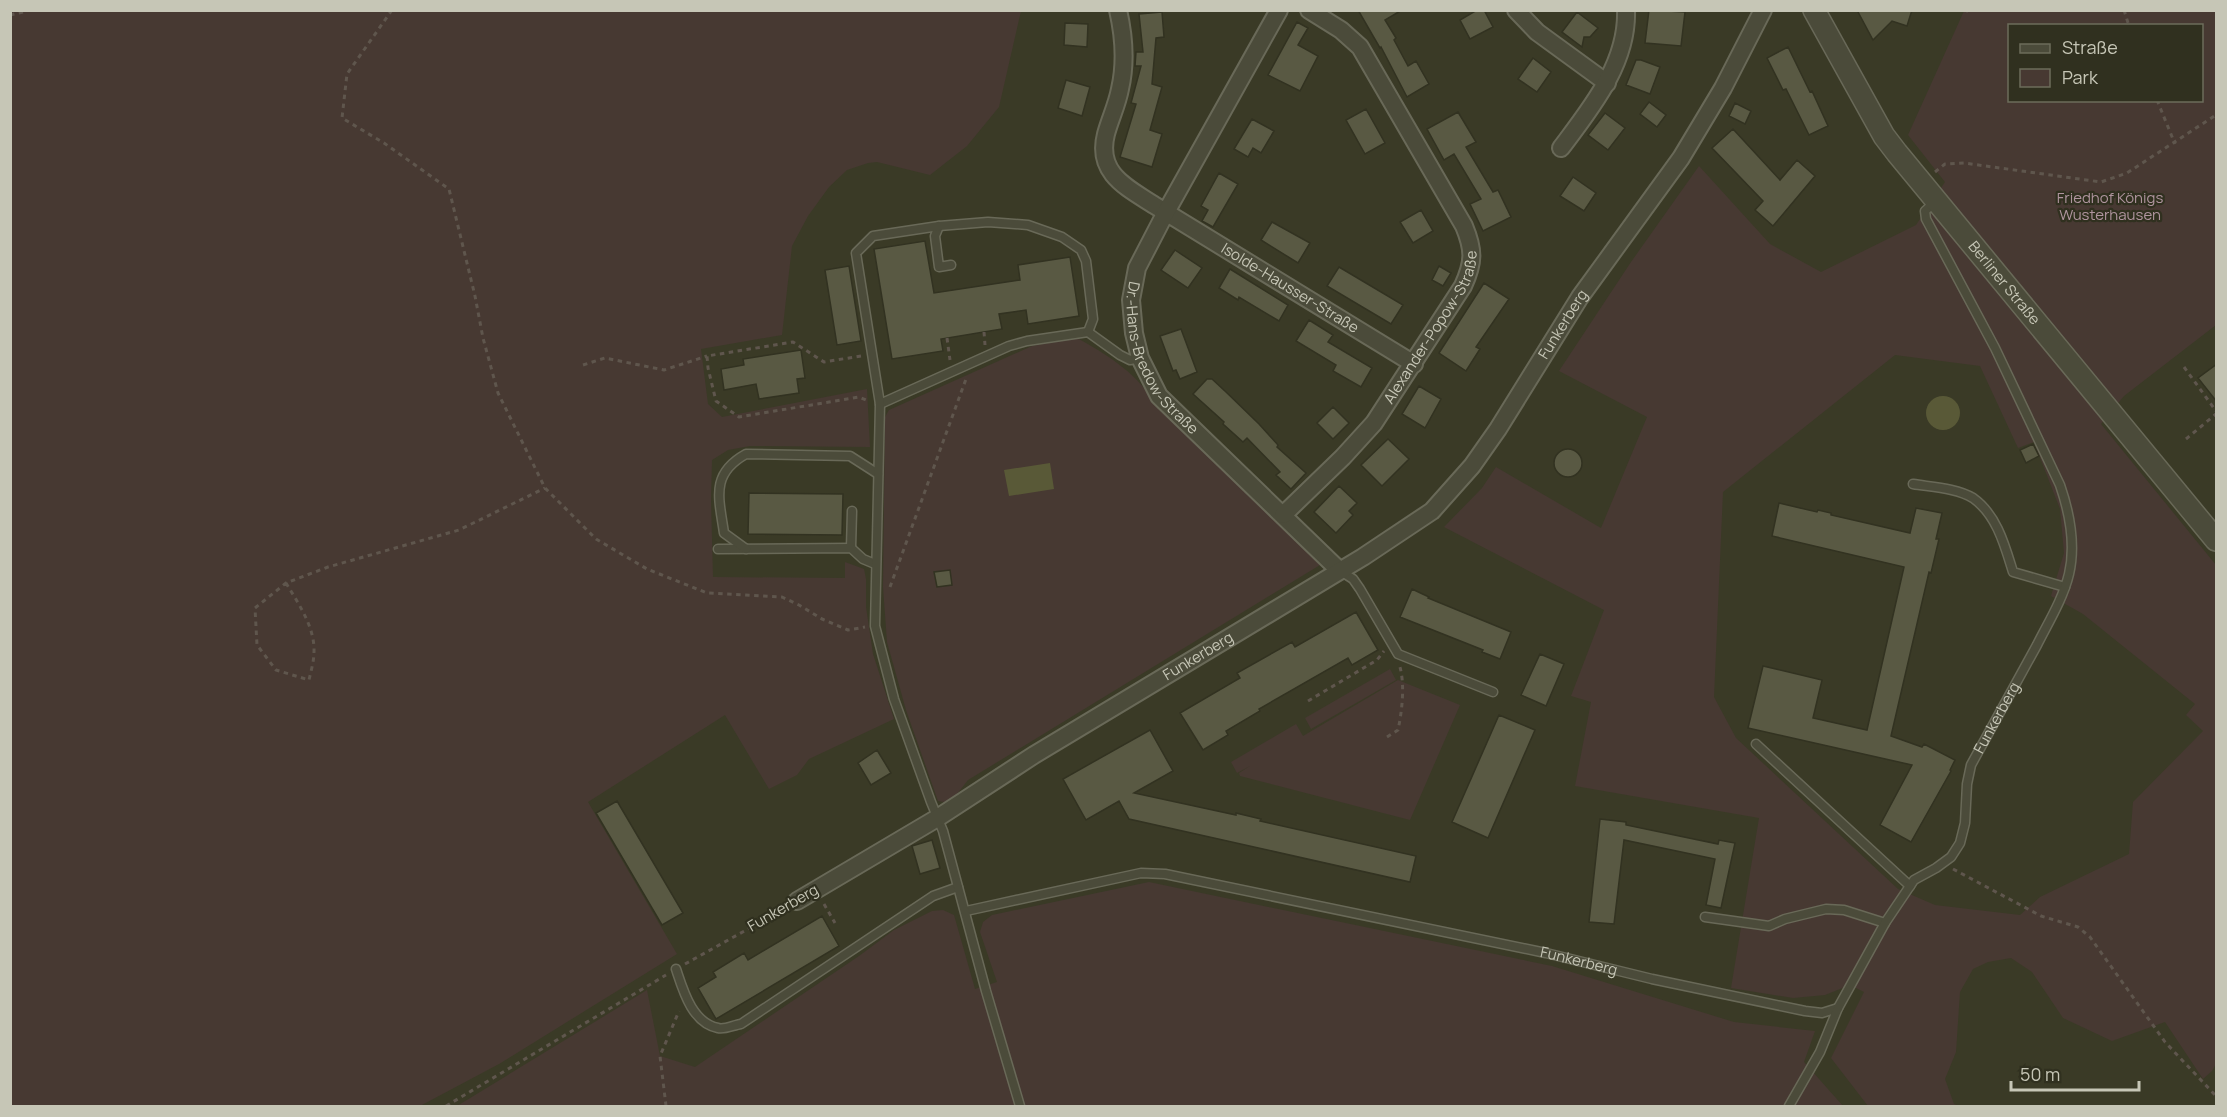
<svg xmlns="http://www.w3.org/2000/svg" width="2227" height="1117" viewBox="0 0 2227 1117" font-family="Manrope,sans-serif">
	<rect width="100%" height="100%" fill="#3a3a26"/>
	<path fill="#473932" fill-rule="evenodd" d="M 10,11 L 1021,11 L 999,107 L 967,146 L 930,175 L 877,162 L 868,163 L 847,170 L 829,187 L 808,216 L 792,246 L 782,335 L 701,349 L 708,404 L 722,417 L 867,389 L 870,447 L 750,446 L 728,450 L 712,460 L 711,500 L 713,577 L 845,578 L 845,562 L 864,569 L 866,579 L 866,607 L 873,654 L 894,719 L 809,759 L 797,775 L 769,789 L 725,715 L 588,802 L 677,954 L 499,1064 L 420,1106 L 11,1106 Z
		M 1964,11 L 2216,11 L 2216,325 L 2124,396 L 2101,424 L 2216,565 L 2216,1064 L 2212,1071 L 2203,1079 L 2165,1022 L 2112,1041 L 2063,1018 L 2032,972 L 2011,958 L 1988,962 L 1973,969 L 1960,992 L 1956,1052 L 1945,1079 L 1954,1104 L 1959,1106 L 1868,1106 L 1831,1058 L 1864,992 L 1850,985 L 1825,995 L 1793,998 L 1731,988 L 1759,818 L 1575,786 L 1591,702 L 1571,696 L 1604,610 L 1444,527 L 1482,488 L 1496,467 L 1601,528 L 1647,417 L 1559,371 L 1631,262 L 1699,166 L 1770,244 L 1821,272 L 1916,225 L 1945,182 L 1908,135 ZM 2010,26 L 2202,26 L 2202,100 L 2010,100 ZM 1895,355 L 1980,366 L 2018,448 L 2034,442 L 2060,509 L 2064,553 L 2051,596 L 2083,614 L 2195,704 L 2186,715 L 2203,731 L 2133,802 L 2129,854 L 2040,897 L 2020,915 L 1935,905 L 1898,889 L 1736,738 L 1714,697 L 1723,492 Z
		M 1077,338 C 1106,354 1134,371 1153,400 L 1320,565 L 968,780 L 950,803 L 938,801 L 906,710 L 887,642 L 883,587 L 885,417 L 889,410 L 1032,346 Z
		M 1390,669 L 1396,680 L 1311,729 L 1305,718 Z
		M 1398,680 L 1460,705 L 1410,820 L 1240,776 L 1239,773 L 1250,766 L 1237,773 L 1231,762 L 1296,724 L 1303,736 Z
		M 1149,882 L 1552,966 L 1734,1022 L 1815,1031 L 1804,1062 L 1843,1106 L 457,1106 L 647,990 L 660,1056 L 695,1067 L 859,956 L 894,930 L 932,911 L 943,910 L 954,915 L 975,989 L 997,982 L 980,932 L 983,922 L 992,915 Z"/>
	<path fill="#595937" d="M1926 413a17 17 0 1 1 34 0a17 17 0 1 1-34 0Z
		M 1050,463 L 1054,489 L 1009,496 L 1004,470 Z"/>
	<path fill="#595943" stroke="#323221" stroke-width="1.5" d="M 1358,10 L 1402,10 L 1385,20 L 1396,38 L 1394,40 L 1408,66 L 1416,61 L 1429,84 L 1407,97 L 1381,47 L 1380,48 Z
		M 1477,10 L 1484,10 L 1493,27 L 1470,39 L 1460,20 Z
		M 1649,10 L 1685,12 L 1681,46 L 1645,43 Z
		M 1857,10 L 1912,10 L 1907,26 L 1892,21 L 1873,40 Z
		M 1162,12 L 1164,37 L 1156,38 L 1152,84 L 1162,87 L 1150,130 L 1162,134 L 1152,167 L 1120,157 L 1136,104 L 1131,103 L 1141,66 L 1135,66 L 1136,52 L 1143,52 L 1139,14 Z
		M 1577,12 L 1598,28 L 1590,37 L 1584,37 L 1582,47 L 1562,32 Z
		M 1297,22 L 1308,28 L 1298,45 L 1318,56 L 1300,91 L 1268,75 Z
		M 1065,23 L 1088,24 L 1087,47 L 1064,45 Z
		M 1788,47 L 1810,92 L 1812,91 L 1828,126 L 1809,135 L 1786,89 L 1783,90 L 1767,58 Z
		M 1533,58 L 1551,72 L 1537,92 L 1518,79 Z
		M 1636,60 L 1641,60 L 1660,67 L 1650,94 L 1626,85 Z
		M 1066,80 L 1090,87 L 1082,116 L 1058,108 Z
		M 1649,102 L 1666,115 L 1657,127 L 1640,114 Z
		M 1735,103 L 1751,111 L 1745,124 L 1729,116 Z
		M 1366,109 L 1385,143 L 1365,154 L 1346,120 Z
		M 1458,112 L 1476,142 L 1466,147 L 1493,192 L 1498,190 L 1511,217 L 1483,231 L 1470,204 L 1481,199 L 1454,154 L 1444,160 L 1427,129 Z
		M 1605,113 L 1625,128 L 1608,150 L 1588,135 Z
		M 1252,119 L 1274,131 L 1261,153 L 1253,148 L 1248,157 L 1234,149 Z
		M 1733,129 L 1780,180 L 1797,160 L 1815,176 L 1773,226 L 1755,210 L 1763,201 L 1712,148 Z
		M 1219,173 L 1238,184 L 1213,227 L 1202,221 L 1208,210 L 1201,206 Z
		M 1573,177 L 1596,193 L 1584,211 L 1560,196 Z
		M 1421,210 L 1433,231 L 1413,243 L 1400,222 Z
		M 1272,222 L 1310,243 L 1298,263 L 1261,240 Z
		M 925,241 L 934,293 L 1020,280 L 1018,265 L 1070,257 L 1079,316 L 1028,324 L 1026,310 L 999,314 L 1002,329 L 941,339 L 943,351 L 892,359 L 874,249 Z
		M 1175,250 L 1202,268 L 1188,288 L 1161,270 Z
		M 849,266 L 861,341 L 837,345 L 825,270 Z
		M 1439,266 L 1451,273 L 1443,286 L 1432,280 Z
		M 1339,267 L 1403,305 L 1391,324 L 1327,286 Z
		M 1230,269 L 1288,305 L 1279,321 L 1239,297 L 1238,300 L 1219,288 Z
		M 1484,283 L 1509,299 L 1476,347 L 1480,349 L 1466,371 L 1439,353 Z
		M 1309,320 L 1333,335 L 1328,342 L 1372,368 L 1361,387 L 1333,371 L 1336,365 L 1296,341 Z
		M 1181,329 L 1197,372 L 1180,379 L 1176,370 L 1173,371 L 1160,336 Z
		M 801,350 L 805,378 L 797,379 L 799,393 L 759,399 L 756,384 L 724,390 L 721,369 L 744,365 L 743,359 Z
		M 2217,364 L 2217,402 L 2198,378 Z
		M 1207,379 L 1212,379 L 1226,392 L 1259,424 L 1278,445 L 1277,447 L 1306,473 L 1291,489 L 1276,475 L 1280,472 L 1247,438 L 1243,442 L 1223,424 L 1224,422 L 1193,394 Z
		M 1419,386 L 1441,399 L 1425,428 L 1402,414 Z
		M 1333,407 L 1349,423 L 1333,439 L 1317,423 Z
		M 1388,439 L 1409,459 L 1382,486 L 1361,465 Z
		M 2033,444 L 2039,456 L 2026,463 L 2020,450 Z
		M1554 463a14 14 0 1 1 28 0a14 14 0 1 1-28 0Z
		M 1339,486 L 1357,503 L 1349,511 L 1353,515 L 1336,533 L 1314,512 Z
		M 749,493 L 843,494 L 842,535 L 748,534 Z
		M 1779,503 L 1817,512 L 1818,510 L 1831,513 L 1831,515 L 1910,533 L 1916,508 L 1942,513 L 1936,539 L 1939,539 L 1931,573 L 1929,572 L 1891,736 L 1922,747 L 1924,744 L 1955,760 L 1950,770 L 1951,771 L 1911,842 L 1880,825 L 1912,765 L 1748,728 L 1763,666 L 1822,680 L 1813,718 L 1867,730 L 1904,567 L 1772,536 Z
		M 950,570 L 952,585 L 937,587 L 934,572 Z
		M 1412,589 L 1429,597 L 1428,598 L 1511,632 L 1500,659 L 1482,652 L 1483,650 L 1400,617 Z
		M 1356,612 L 1378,650 L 1352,665 L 1348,658 L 1259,709 L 1260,711 L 1226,731 L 1228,735 L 1203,750 L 1180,713 L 1240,678 L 1237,673 L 1292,642 L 1295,647 Z
		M 1540,654 L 1564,664 L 1546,706 L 1521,695 Z
		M 1499,715 L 1535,730 L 1488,838 L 1452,822 Z
		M 1150,730 L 1173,771 L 1134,793 L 1236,815 L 1236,813 L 1261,819 L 1260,821 L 1416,856 L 1410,882 L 1129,819 L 1119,801 L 1086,820 L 1063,779 Z
		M 877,750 L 891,773 L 871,785 L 858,763 Z
		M 617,801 L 683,913 L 662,925 L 596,813 Z
		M 1600,819 L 1626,822 L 1626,825 L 1718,844 L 1719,840 L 1735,843 L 1721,908 L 1706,905 L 1715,859 L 1624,840 L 1614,924 L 1589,922 Z
		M 932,840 L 940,868 L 920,874 L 912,846 Z
		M 822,916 L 839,946 L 716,1019 L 698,988 L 716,977 L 713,972 L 744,953 L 748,960 Z"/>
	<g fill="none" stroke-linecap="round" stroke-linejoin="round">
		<g stroke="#696958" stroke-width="11">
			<g id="service">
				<path d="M 939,226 L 935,236 L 939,267 L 951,265"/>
				<path d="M 880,404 L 1009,346 L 1027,341 L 1088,332 L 1120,355 L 1130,360 L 1140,358"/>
				<path d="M 1913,484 C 1931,487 1957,488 1973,498 C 1997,515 2005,546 2013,572 L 2065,587"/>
				<path d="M 851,548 L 852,511"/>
				<path d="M 718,549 L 851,548 L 863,559 L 875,564"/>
				<path d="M 746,549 L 724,533 C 719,498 710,474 746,454 L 850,456 L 878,474"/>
				<path d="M 1339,570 L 1353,579 L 1360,589 L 1398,654 L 1493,692"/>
				<path d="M 1756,744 L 1910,886"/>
				<path id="s1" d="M 966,911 L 1141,873 L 1165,874 L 1546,953 L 1652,979 L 1805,1011 L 1822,1013 L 1838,1008"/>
				<path d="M 1705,917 L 1769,926 L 1785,919 L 1826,909 L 1844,910 L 1885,923"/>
				<path d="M 676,969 C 683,990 692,1023 718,1028 C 724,1030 734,1025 741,1024 L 933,896 L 958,887"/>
				<path d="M 1020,1106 L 986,991 L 943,831 L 931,802 L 894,699 L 875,626 L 880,404 L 856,253 L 873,236 L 939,226 L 988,222 L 1028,225 L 1062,237 L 1081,250 L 1086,261 L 1093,319 L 1088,332"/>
				<path id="s2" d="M 1789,1106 L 1820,1052 L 1838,1008 L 1885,923 L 1914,880 L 1936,868 L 1951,857 L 1960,843 L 1965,823 L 1967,784 L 1971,765 C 1993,725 2015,685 2037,645 C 2048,623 2063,599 2069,574 C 2076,544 2070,514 2060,485 L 1995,348 L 1926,219 L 1925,211 L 1936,201"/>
			</g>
		</g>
		<g stroke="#696958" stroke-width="20">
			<g id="minor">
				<path id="s3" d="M 1118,10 C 1124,36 1126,63 1120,89 C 1117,105 1110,119 1106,134 C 1096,173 1126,187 1154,205 L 1414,364"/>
				<path id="s4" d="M 1279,10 L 1166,212 L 1137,268 L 1131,300 L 1134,333 L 1140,358 L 1159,396 L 1339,570"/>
				<path d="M 1516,10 L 1537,32 L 1607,83"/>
				<path d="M 1561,148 C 1591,108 1628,63 1626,10"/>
				<path id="s5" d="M 1283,515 L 1343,457 L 1374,423 L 1463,286 C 1474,262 1474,250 1464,226 L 1360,47 L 1341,30 L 1309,10"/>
				<path id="s6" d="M 797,901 L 939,817 L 1034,755 L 1363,557 L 1432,511 L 1472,466 L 1498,429 L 1580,297 L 1681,158 L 1723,88 L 1763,10"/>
			</g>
		</g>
		<g stroke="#696958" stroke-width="24">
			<g id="tertiary">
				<path id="s7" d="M 1814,10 L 1884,136 L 1897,153 L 2216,540"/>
			</g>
		</g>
		<path stroke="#5f564d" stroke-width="3" stroke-dasharray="4.5 4.5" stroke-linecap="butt" d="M 392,10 L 347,74 L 342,118 L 384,143 L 449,189 L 475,296 L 483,338 L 498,393 L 545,488 L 596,539 L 647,569 L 707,593 L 782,597 L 799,605 L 822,619 L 848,630 L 865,627
			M 2124,10 L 2129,26
			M 1966,12 L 1967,10
			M 10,15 L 23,12
			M 2157,100 L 2175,144
			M 1935,172 L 1945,164 L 1964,163 L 2101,182 L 2127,173 L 2216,115
			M 984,332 L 985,345
			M 947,338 L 950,360
			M 861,356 L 824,362 L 793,342 L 707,356 L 708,368 L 716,401 L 739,417 L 859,397 L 866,400
			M 583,365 L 605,358 L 664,370 L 707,356
			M 2184,367 L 2216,411
			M 2186,439 L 2216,414
			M 286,583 C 298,603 315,627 314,652 C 314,661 311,671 309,680 L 276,670 L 257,645 L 255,608 L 286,583 L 328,567 L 459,530 L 545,488
			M 890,587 L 966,379
			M 1308,701 L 1377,660 L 1384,651
			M 1387,737 L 1398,730 C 1402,711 1405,686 1400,667
			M 1953,869 L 2041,916 L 2078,927 L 2090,937 L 2165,1042 L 2216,1096
			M 824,904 L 835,923
			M 685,964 L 784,909
			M 446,1106 L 666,975
			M 666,1106 L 660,1056 L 679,1011"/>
		<use href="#service" stroke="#4b4b3a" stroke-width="8"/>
		<use href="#minor" stroke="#4b4b3a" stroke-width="16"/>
		<use href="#tertiary" stroke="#4b4b3a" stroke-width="21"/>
	</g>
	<g text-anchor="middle" stroke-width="4.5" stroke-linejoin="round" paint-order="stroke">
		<g font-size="15" fill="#af949e" stroke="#30301f">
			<text x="2110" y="203">Friedhof Königs<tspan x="2110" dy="17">Wusterhausen</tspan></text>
		</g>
		<g font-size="15" fill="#c6c6b6" stroke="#30301f">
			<text dy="5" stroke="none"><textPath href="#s7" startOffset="334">Berliner Straße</textPath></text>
			<text dy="5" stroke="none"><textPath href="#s3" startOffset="380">Isolde-Hausser-Straße</textPath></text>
			<text dy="5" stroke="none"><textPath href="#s6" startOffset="974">Funkerberg</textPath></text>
			<text dy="5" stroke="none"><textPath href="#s5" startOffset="242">Alexander-Popow-Straße</textPath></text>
			<text dy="5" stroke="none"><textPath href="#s4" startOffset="394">Dr.-Hans-Bredow-Straße</textPath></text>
			<text dy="5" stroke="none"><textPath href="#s6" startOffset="470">Funkerberg</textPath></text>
			<text dy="5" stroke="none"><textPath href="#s2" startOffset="452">Funkerberg</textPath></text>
			<text transform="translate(783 908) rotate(-30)" y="5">Funkerberg</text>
			<text dy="5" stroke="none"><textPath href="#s1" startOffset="626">Funkerberg</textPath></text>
		</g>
	</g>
	<rect width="2227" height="1117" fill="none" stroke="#c6c6b6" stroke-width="24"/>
	<rect x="2008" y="24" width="195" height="78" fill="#30301f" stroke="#6c6c5b" stroke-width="1.5"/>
	<rect x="2020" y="44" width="30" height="9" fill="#4b4b3a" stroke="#6c6c5b" stroke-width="1.5"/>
	<text x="2062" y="54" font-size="18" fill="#c6c6b6">Straße</text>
	<rect x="2020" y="69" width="30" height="18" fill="#473932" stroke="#6c6c5b" stroke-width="1.5"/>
	<text x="2062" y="84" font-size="18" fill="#c6c6b6">Park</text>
	<path d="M2011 1081v9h128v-9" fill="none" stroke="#c6c6b6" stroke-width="3"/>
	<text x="2020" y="1081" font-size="18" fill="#c6c6b6" stroke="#30301f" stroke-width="4.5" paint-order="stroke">50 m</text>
</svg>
